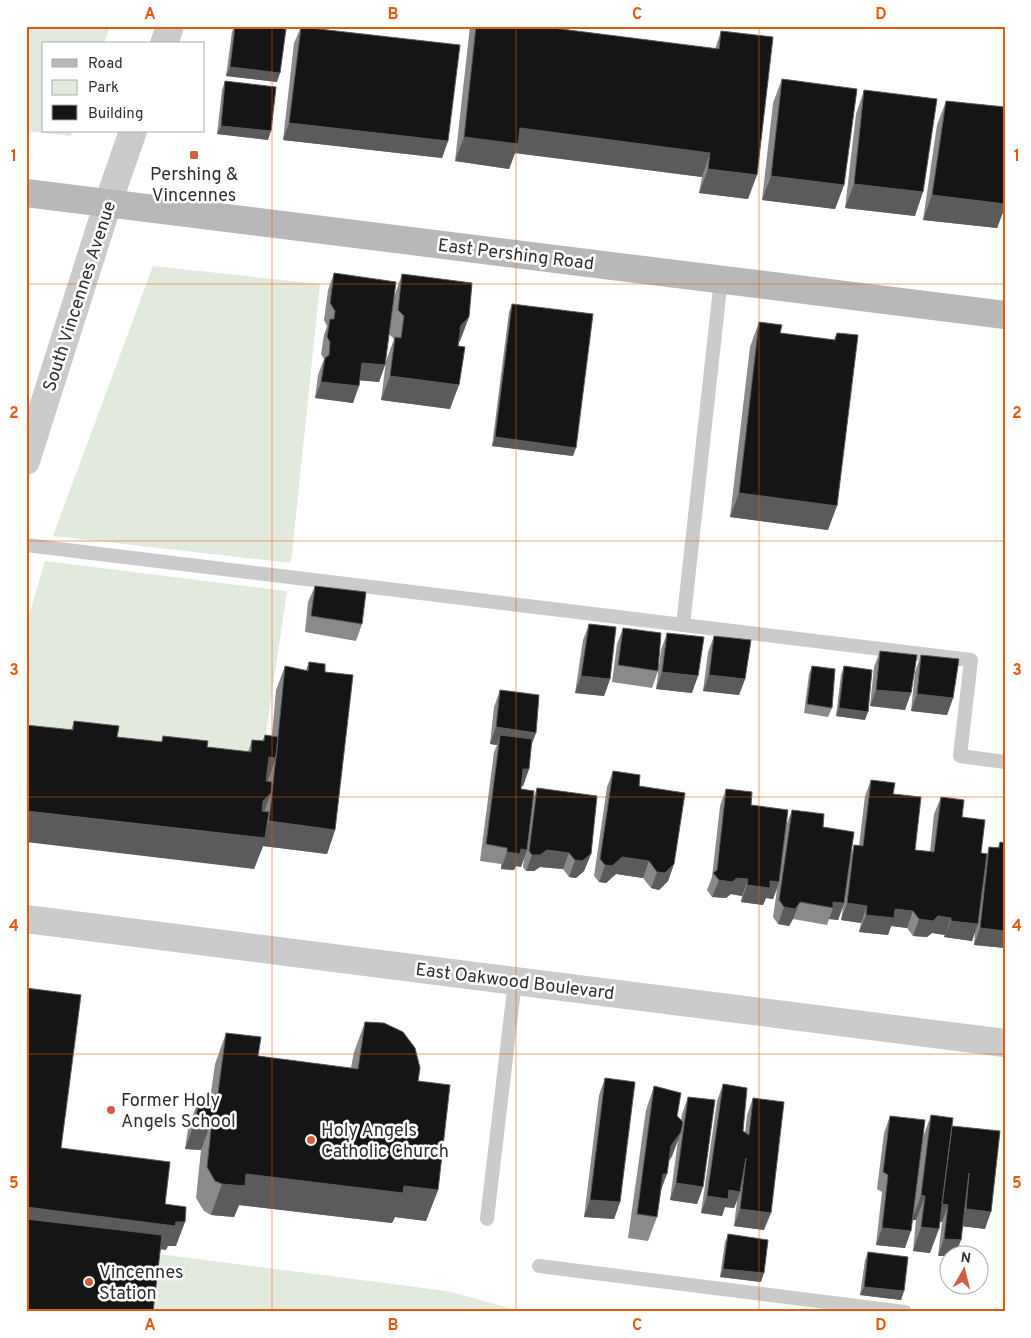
<svg xmlns="http://www.w3.org/2000/svg" width="1031" height="1338" viewBox="0 0 1031 1338" font-family="Overpass,sans-serif">
	<rect width="100%" height="100%" fill="#fff"/>
	<path fill="#e1eadd" d="M 26,26 L 110,26 L 104,44 L 44,44 L 44,131 L 72,131 L 71,136 L 26,131 Z
		M 153,266 L 320,284 L 291,563 L 53,536 Z
		M 45,561 L 287,591 L 262,761 L 26,735 L 26,625 Z
		M 26,1237 L 447,1291 L 525,1312 L 26,1312 Z"/>
	<g fill="none" stroke-linecap="round" stroke-linejoin="round">
		<path stroke="#cbcbcb" stroke-width="14" d="M 26,545 L 971,660 L 960,756 L 1005,762
			M 683,625 L 721,279
			M 487,1219 L 515,981
			M 539,1266 L 905,1312"/>
		<path stroke="#cbcbcb" stroke-width="28" d="M 164,44 L 170,26
			M 26,461 L 108,203 L 133,131"/>
		<path stroke="#cbcbcb" stroke-width="28" d="M 26,919 L 1005,1043"/>
		<path stroke="#b8b8b8" stroke-width="28" d="M 26,193 L 1005,315"/>
	</g>
	<path fill="#8a8a8a" d="M 234,26 L 263,26 L 277,82 L 226,76 L 232,32 Z
		M 470,26 L 537,26 L 715,49 L 721,31 L 748,199 L 699,193 L 702,177 L 515,153 L 509,169 L 455,161 Z
		M 301,27 L 448,141 L 442,158 L 283,140 L 294,43 Z
		M 782,79 L 844,185 L 835,209 L 762,200 L 773,103 Z
		M 225,81 L 268,140 L 217,134 L 222,90 Z
		M 864,90 L 915,216 L 845,208 L 856,114 Z
		M 946,101 L 1005,107 L 1005,207 L 997,228 L 923,220 L 937,125 Z
		M 334,273 L 394,297 L 402,274 L 469,317 L 459,342 L 450,409 L 381,400 L 386,361 L 394,339 L 389,334 L 385,365 L 379,382 L 360,380 L 353,403 L 315,398 L 318,375 L 324,359 L 321,354 L 324,335 L 327,326 L 324,320 L 328,290 Z
		M 512,304 L 573,456 L 492,446 L 509,312 Z
		M 759,322 L 780,333 L 834,340 L 837,333 L 828,530 L 730,517 L 750,347 Z
		M 315,586 L 362,624 L 356,641 L 305,632 L 308,602 Z
		M 589,624 L 610,679 L 604,696 L 575,693 L 583,640 Z
		M 623,628 L 658,671 L 652,688 L 612,682 L 617,644 Z
		M 667,633 L 692,693 L 656,689 L 661,650 Z
		M 714,636 L 745,679 L 739,695 L 703,691 L 708,652 Z
		M 880,651 L 905,710 L 870,706 L 874,667 Z
		M 921,655 L 953,698 L 947,715 L 911,711 L 915,672 Z
		M 309,662 L 325,672 L 335,830 L 327,854 L 263,846 L 254,869 L 71,730 L 74,721 L 117,737 L 161,742 L 163,736 L 207,747 L 248,752 L 252,740 L 262,741 L 265,735 L 272,736 L 276,690 L 285,666 L 306,670 Z
		M 812,666 L 832,708 L 828,717 L 804,713 L 809,674 Z
		M 844,666 L 865,720 L 836,716 L 841,675 Z
		M 500,690 L 531,745 L 529,769 L 523,786 L 521,786 L 521,789 L 533,799 L 537,788 L 591,854 L 584,871 L 576,878 L 569,877 L 563,869 L 540,867 L 534,871 L 526,871 L 523,867 L 524,857 L 521,867 L 516,866 L 514,870 L 501,869 L 501,864 L 480,861 L 494,752 L 497,745 L 490,744 L 494,707 Z
		M 613,771 L 639,786 L 674,864 L 668,881 L 659,890 L 651,888 L 643,878 L 616,874 L 606,883 L 599,882 L 594,876 L 607,787 Z
		M 871,780 L 893,794 L 915,850 L 930,852 L 934,814 L 941,797 L 962,817 L 981,853 L 987,854 L 989,847 L 998,847 L 1000,842 L 1005,843 L 1005,948 L 974,945 L 975,932 L 972,941 L 944,937 L 945,935 L 932,933 L 927,937 L 913,936 L 907,928 L 891,926 L 888,935 L 859,932 L 861,923 L 841,920 L 843,907 L 838,920 L 829,919 L 827,925 L 793,919 L 789,926 L 778,924 L 773,917 L 777,889 L 773,899 L 766,898 L 763,905 L 741,902 L 742,896 L 731,894 L 726,898 L 712,897 L 707,890 L 712,877 L 720,806 L 726,789 L 751,805 L 786,826 L 792,810 L 823,827 L 851,855 L 854,845 L 859,846 L 865,796 Z
		M 365,1022 L 418,1081 L 438,1190 L 426,1221 L 395,1217 L 392,1223 L 239,1205 L 234,1217 L 211,1215 L 204,1211 L 196,1198 L 201,1150 L 185,1149 L 188,1129 L 199,1098 L 210,1099 L 215,1064 L 226,1033 L 258,1056 L 351,1068 L 354,1052 Z
		M 605,1078 L 620,1202 L 614,1219 L 584,1217 L 599,1095 Z
		M 723,1084 L 743,1131 L 745,1133 L 747,1115 L 753,1098 L 764,1230 L 734,1226 L 737,1201 L 734,1208 L 725,1207 L 722,1216 L 701,1213 L 717,1101 Z
		M 654,1086 L 677,1116 L 681,1120 L 682,1114 L 688,1097 L 703,1187 L 697,1204 L 670,1200 L 678,1140 L 672,1156 L 669,1161 L 661,1191 L 657,1217 L 648,1241 L 628,1238 L 646,1110 Z
		M 931,1115 L 952,1126 L 985,1229 L 962,1226 L 938,1256 L 942,1222 L 940,1222 L 930,1253 L 913,1251 L 916,1220 L 913,1220 L 905,1248 L 876,1245 L 882,1192 L 877,1189 L 884,1133 L 890,1116 L 923,1137 Z
		M 728,1234 L 761,1282 L 720,1277 L 725,1242 Z
		M 868,1252 L 904,1291 L 901,1300 L 860,1295 L 865,1260 Z"/>
	<path fill="#5b5b5b" d="M 230,67 L 280,73 L 277,82 L 226,76 Z
		M 289,123 L 448,141 L 442,158 L 283,140 Z
		M 221,126 L 271,131 L 268,140 L 217,134 Z
		M 520,128 L 710,153 L 702,177 L 515,153 L 509,169 L 455,161 L 464,137 Z
		M 708,169 L 757,175 L 748,199 L 699,193 Z
		M 771,176 L 844,185 L 835,209 L 762,200 Z
		M 854,184 L 923,192 L 915,216 L 845,208 Z
		M 932,195 L 1005,204 L 1005,207 L 997,228 L 923,220 Z
		M 469,317 L 460,341 L 452,349 L 461,325 Z
		M 362,363 L 385,365 L 379,382 L 356,380 Z
		M 390,376 L 459,385 L 450,409 L 381,400 Z
		M 321,382 L 359,386 L 353,403 L 315,398 Z
		M 495,437 L 576,448 L 573,456 L 492,446 Z
		M 739,493 L 837,506 L 828,530 L 730,517 Z
		M 662,672 L 698,676 L 692,693 L 656,689 Z
		M 709,675 L 745,679 L 739,695 L 703,691 Z
		M 581,676 L 610,679 L 604,696 L 575,693 Z
		M 876,690 L 911,693 L 905,710 L 870,706 Z
		M 917,694 L 953,698 L 947,715 L 911,711 Z
		M 839,708 L 868,712 L 865,720 L 836,716 Z
		M 496,727 L 536,733 L 530,749 L 500,735 L 497,745 L 490,744 Z
		M 269,757 L 276,758 L 265,788 Z
		M 523,769 L 529,769 L 523,786 L 517,785 Z
		M 271,793 L 260,824 L 263,801 Z
		M 26,811 L 263,838 L 269,821 L 335,830 L 327,854 L 263,846 L 254,869 L 26,842 Z
		M 521,849 L 527,850 L 521,867 L 516,866 L 514,870 L 501,869 L 507,852 Z
		M 547,850 L 569,853 L 563,869 L 540,867 L 534,871 L 526,871 L 532,855 Z
		M 591,854 L 584,871 L 576,878 L 569,877 L 575,860 Z
		M 622,857 L 649,861 L 643,878 L 616,874 L 606,883 L 599,882 L 605,865 Z
		M 674,864 L 668,881 L 659,890 L 651,888 L 657,872 Z
		M 737,878 L 748,879 L 742,896 L 731,894 L 726,898 L 712,897 L 719,880 Z
		M 770,881 L 779,882 L 773,899 L 766,898 L 763,905 L 741,902 L 747,885 Z
		M 800,902 L 793,919 L 789,926 L 778,924 L 784,907 Z
		M 833,902 L 844,903 L 838,920 L 829,919 L 833,908 Z
		M 847,903 L 867,906 L 861,923 L 841,920 Z
		M 895,909 L 913,911 L 907,928 L 891,926 L 888,935 L 859,932 L 866,915 Z
		M 938,916 L 951,918 L 945,935 L 932,933 L 927,937 L 913,936 L 919,919 Z
		M 951,921 L 978,924 L 972,941 L 944,937 Z
		M 980,928 L 1005,931 L 1005,948 L 974,945 Z
		M 196,1118 L 212,1120 L 201,1150 L 185,1149 Z
		M 681,1132 L 672,1156 L 662,1170 L 671,1146 Z
		M 246,1174 L 404,1186 L 438,1190 L 426,1221 L 395,1217 L 392,1223 L 239,1205 L 234,1217 L 211,1215 L 222,1184 Z
		M 663,1174 L 667,1174 L 658,1198 Z
		M 676,1183 L 703,1187 L 697,1204 L 670,1200 Z
		M 729,1190 L 740,1192 L 734,1208 L 725,1207 L 722,1216 L 701,1213 L 707,1196 Z
		M 921,1195 L 925,1196 L 916,1220 L 912,1220 Z
		M 590,1200 L 620,1202 L 614,1219 L 584,1217 Z
		M 940,1204 L 948,1205 L 942,1222 L 934,1221 Z
		M 26,1207 L 176,1222 L 185,1222 L 176,1246 L 168,1246 L 166,1250 L 26,1232 Z
		M 740,1209 L 771,1213 L 764,1230 L 734,1226 Z
		M 966,1209 L 991,1212 L 985,1229 L 960,1226 Z
		M 921,1227 L 939,1229 L 930,1253 L 913,1251 Z
		M 882,1228 L 911,1231 L 905,1248 L 876,1245 Z
		M 944,1239 L 961,1240 L 955,1256 L 938,1256 Z
		M 723,1269 L 764,1273 L 761,1282 L 720,1277 Z
		M 864,1287 L 904,1291 L 901,1300 L 860,1295 Z
		M 26,1310 L 42,1312 L 26,1312 Z"/>
	<path fill="#151515" stroke="#5b5b5b" d="M 235,26 L 263,26 L 286,29 L 280,73 L 230,67 Z
		M 476,26 L 537,26 L 719,49 L 721,31 L 773,37 L 757,175 L 708,169 L 710,153 L 520,128 L 518,144 L 464,137 Z
		M 301,27 L 460,45 L 448,141 L 289,123 Z
		M 782,79 L 857,89 L 844,185 L 771,176 Z
		M 225,81 L 276,87 L 271,131 L 221,126 Z
		M 864,90 L 937,99 L 923,192 L 854,184 Z
		M 946,101 L 1005,107 L 1005,204 L 932,195 Z
		M 334,273 L 396,282 L 385,365 L 362,363 L 359,386 L 321,382 L 325,358 L 329,355 L 330,342 L 327,337 L 330,319 L 334,319 L 335,311 L 330,303 Z
		M 402,274 L 472,283 L 469,317 L 461,325 L 458,346 L 465,347 L 459,385 L 390,376 L 395,337 L 401,338 L 404,316 L 398,310 Z
		M 512,304 L 593,314 L 576,448 L 495,437 Z
		M 759,322 L 782,325 L 780,333 L 835,340 L 837,333 L 858,335 L 837,506 L 739,493 Z
		M 315,586 L 366,592 L 362,624 L 311,616 Z
		M 589,624 L 616,627 L 610,679 L 581,676 Z
		M 623,628 L 661,633 L 658,671 L 618,665 Z
		M 667,633 L 704,637 L 698,676 L 662,672 Z
		M 714,636 L 751,640 L 745,679 L 709,675 Z
		M 880,651 L 917,655 L 911,693 L 876,690 Z
		M 921,655 L 959,659 L 953,698 L 917,694 Z
		M 309,662 L 325,664 L 325,672 L 353,675 L 335,830 L 269,821 L 278,737 L 285,666 L 308,671 Z
		M 812,666 L 835,669 L 832,708 L 807,704 Z
		M 844,666 L 872,670 L 868,712 L 839,708 Z
		M 500,690 L 539,695 L 536,733 L 496,727 Z
		M 74,721 L 119,726 L 117,737 L 162,742 L 163,736 L 208,741 L 207,747 L 251,752 L 252,740 L 264,741 L 265,735 L 278,737 L 276,758 L 269,757 L 266,781 L 272,782 L 271,793 L 263,801 L 262,811 L 269,812 L 265,838 L 26,811 L 26,725 L 73,730 Z
		M 500,735 L 532,739 L 529,769 L 523,769 L 521,789 L 534,791 L 527,850 L 521,849 L 520,854 L 507,852 L 507,848 L 486,844 Z
		M 613,771 L 640,775 L 639,786 L 685,793 L 674,864 L 665,873 L 657,872 L 649,861 L 622,857 L 612,866 L 605,865 L 600,859 Z
		M 871,780 L 895,783 L 893,794 L 921,797 L 915,850 L 934,852 L 941,797 L 964,800 L 962,817 L 985,820 L 981,853 L 987,854 L 978,924 L 951,921 L 951,918 L 938,916 L 933,921 L 919,919 L 913,911 L 895,909 L 894,918 L 866,915 L 867,906 L 847,903 L 854,845 L 863,846 Z
		M 537,788 L 597,796 L 591,854 L 582,861 L 575,860 L 569,853 L 547,850 L 540,855 L 532,855 L 529,851 Z
		M 726,789 L 752,792 L 751,805 L 788,810 L 779,882 L 770,881 L 770,888 L 747,885 L 748,879 L 737,878 L 732,882 L 719,880 L 713,873 L 717,870 Z
		M 792,810 L 824,814 L 823,827 L 854,832 L 844,903 L 833,902 L 833,908 L 800,902 L 795,909 L 784,907 L 779,900 Z
		M 1000,842 L 1005,843 L 1005,931 L 980,928 L 989,847 L 999,848 Z
		M 26,988 L 81,995 L 61,1148 L 170,1162 L 165,1204 L 186,1207 L 185,1222 L 176,1222 L 175,1226 L 26,1207 Z
		M 365,1022 L 384,1023 L 403,1032 L 415,1048 L 420,1068 L 418,1081 L 450,1085 L 438,1190 L 404,1186 L 403,1193 L 246,1174 L 245,1186 L 222,1184 L 215,1181 L 207,1167 L 212,1120 L 196,1118 L 199,1098 L 217,1100 L 226,1033 L 261,1037 L 258,1056 L 358,1069 Z
		M 605,1078 L 635,1082 L 620,1202 L 590,1200 Z
		M 723,1084 L 747,1088 L 743,1131 L 749,1135 L 753,1098 L 784,1102 L 771,1213 L 740,1209 L 746,1158 L 740,1192 L 729,1190 L 728,1199 L 707,1196 Z
		M 654,1086 L 681,1093 L 677,1116 L 683,1122 L 681,1132 L 671,1146 L 667,1174 L 663,1174 L 657,1217 L 637,1214 Z
		M 688,1097 L 715,1100 L 703,1187 L 676,1183 Z
		M 931,1115 L 953,1118 L 939,1229 L 921,1227 L 925,1196 L 921,1195 Z
		M 890,1116 L 925,1120 L 911,1231 L 882,1228 L 888,1175 L 883,1172 Z
		M 952,1126 L 1000,1131 L 991,1212 L 966,1209 L 969,1173 L 961,1240 L 944,1239 L 948,1205 L 942,1204 Z
		M 26,1219 L 162,1235 L 153,1312 L 42,1312 L 26,1310 Z
		M 728,1234 L 768,1240 L 764,1273 L 723,1269 Z
		M 868,1252 L 908,1257 L 904,1291 L 864,1287 Z"/>
	<path fill="none" stroke="#e8590c" stroke-width="1" stroke-opacity="0.55" d="M 272,26 L 272,1312M 516,26 L 516,1312M 759,26 L 759,1312M 26,284 L 1005,284M 26,541 L 1005,541M 26,797 L 1005,797M 26,1054 L 1005,1054"/>
	<g fill="#d25e43" stroke="#fff" stroke-width="2">
		<rect x="189" y="150" width="10" height="10" rx="2.5"/>
		<circle cx="111" cy="1110" r="5"/>
		<circle cx="311" cy="1140" r="5"/>
		<circle cx="89" cy="1282" r="5"/>
	</g>
	<g text-anchor="middle" stroke-width="5" stroke-linejoin="round" paint-order="stroke">
		<g font-size="18" fill="#2e2e2e" stroke="#fff" text-anchor="start">
			<text x="194" y="180" text-anchor="middle">Pershing &amp;<tspan x="194" dy="21">Vincennes</tspan></text>
			<text x="121" y="1106">Former Holy<tspan x="121" dy="21">Angels School</tspan></text>
			<text x="321" y="1136">Holy Angels<tspan x="321" dy="21">Catholic Church</tspan></text>
			<text x="99" y="1278">Vincennes<tspan x="99" dy="21">Station</tspan></text>
		</g>
		<g font-size="18" fill="#2e2e2e" stroke="#fff">
			<text transform="translate(516 254) rotate(7)" y="6">East Pershing Road</text>
			<text transform="translate(79 296) rotate(-72)" y="6">South Vincennes Avenue</text>
			<text transform="translate(515 981) rotate(7)" y="6">East Oakwood Boulevard</text>
		</g>
	</g>
	<rect width="1031" height="1338" fill="none" stroke="#ffffff" stroke-width="55"/>
	<rect x="42" y="42" width="162" height="90" fill="#ffffff" stroke="#ababab"/>
	<rect x="52" y="59" width="25" height="8" fill="#b8b8b8" stroke="#ababab"/>
	<text x="88" y="68" font-size="15" fill="#2e2e2e">Road</text>
	<rect x="52" y="80" width="25" height="15" fill="#e1eadd" stroke="#ababab"/>
	<text x="88" y="92" font-size="15" fill="#2e2e2e">Park</text>
	<rect x="52" y="105" width="25" height="15" fill="#151515" stroke="#ababab"/>
	<text x="88" y="118" font-size="15" fill="#2e2e2e">Building</text>
	<g transform="translate(964 1270) rotate(8)"><circle r="24" fill="#ffffff" stroke="#ababab"/>
	<path d="M0-4L9 19L0 12L-9 19Z" fill="#d25e43"/>
	<text y="-8" font-size="14" font-weight="bold" text-anchor="middle" fill="#2e2e2e">N</text>
	</g>
	<rect x="28" y="28" width="976" height="1282" fill="none" stroke="#e8590c" stroke-width="2"/>
	<g font-size="16" text-anchor="middle" font-weight="bold" fill="#e8590c">
		<text x="150" y="19">A</text>
		<text x="393" y="19">B</text>
		<text x="637" y="19">C</text>
		<text x="881" y="19">D</text>
		<text x="14" y="161">1</text>
		<text x="1017" y="161">1</text>
		<text x="14" y="418">2</text>
		<text x="1017" y="418">2</text>
		<text x="14" y="675">3</text>
		<text x="1017" y="675">3</text>
		<text x="14" y="931">4</text>
		<text x="1017" y="931">4</text>
		<text x="14" y="1188">5</text>
		<text x="1017" y="1188">5</text>
		<text x="150" y="1330">A</text>
		<text x="393" y="1330">B</text>
		<text x="637" y="1330">C</text>
		<text x="881" y="1330">D</text>
	</g>
</svg>
